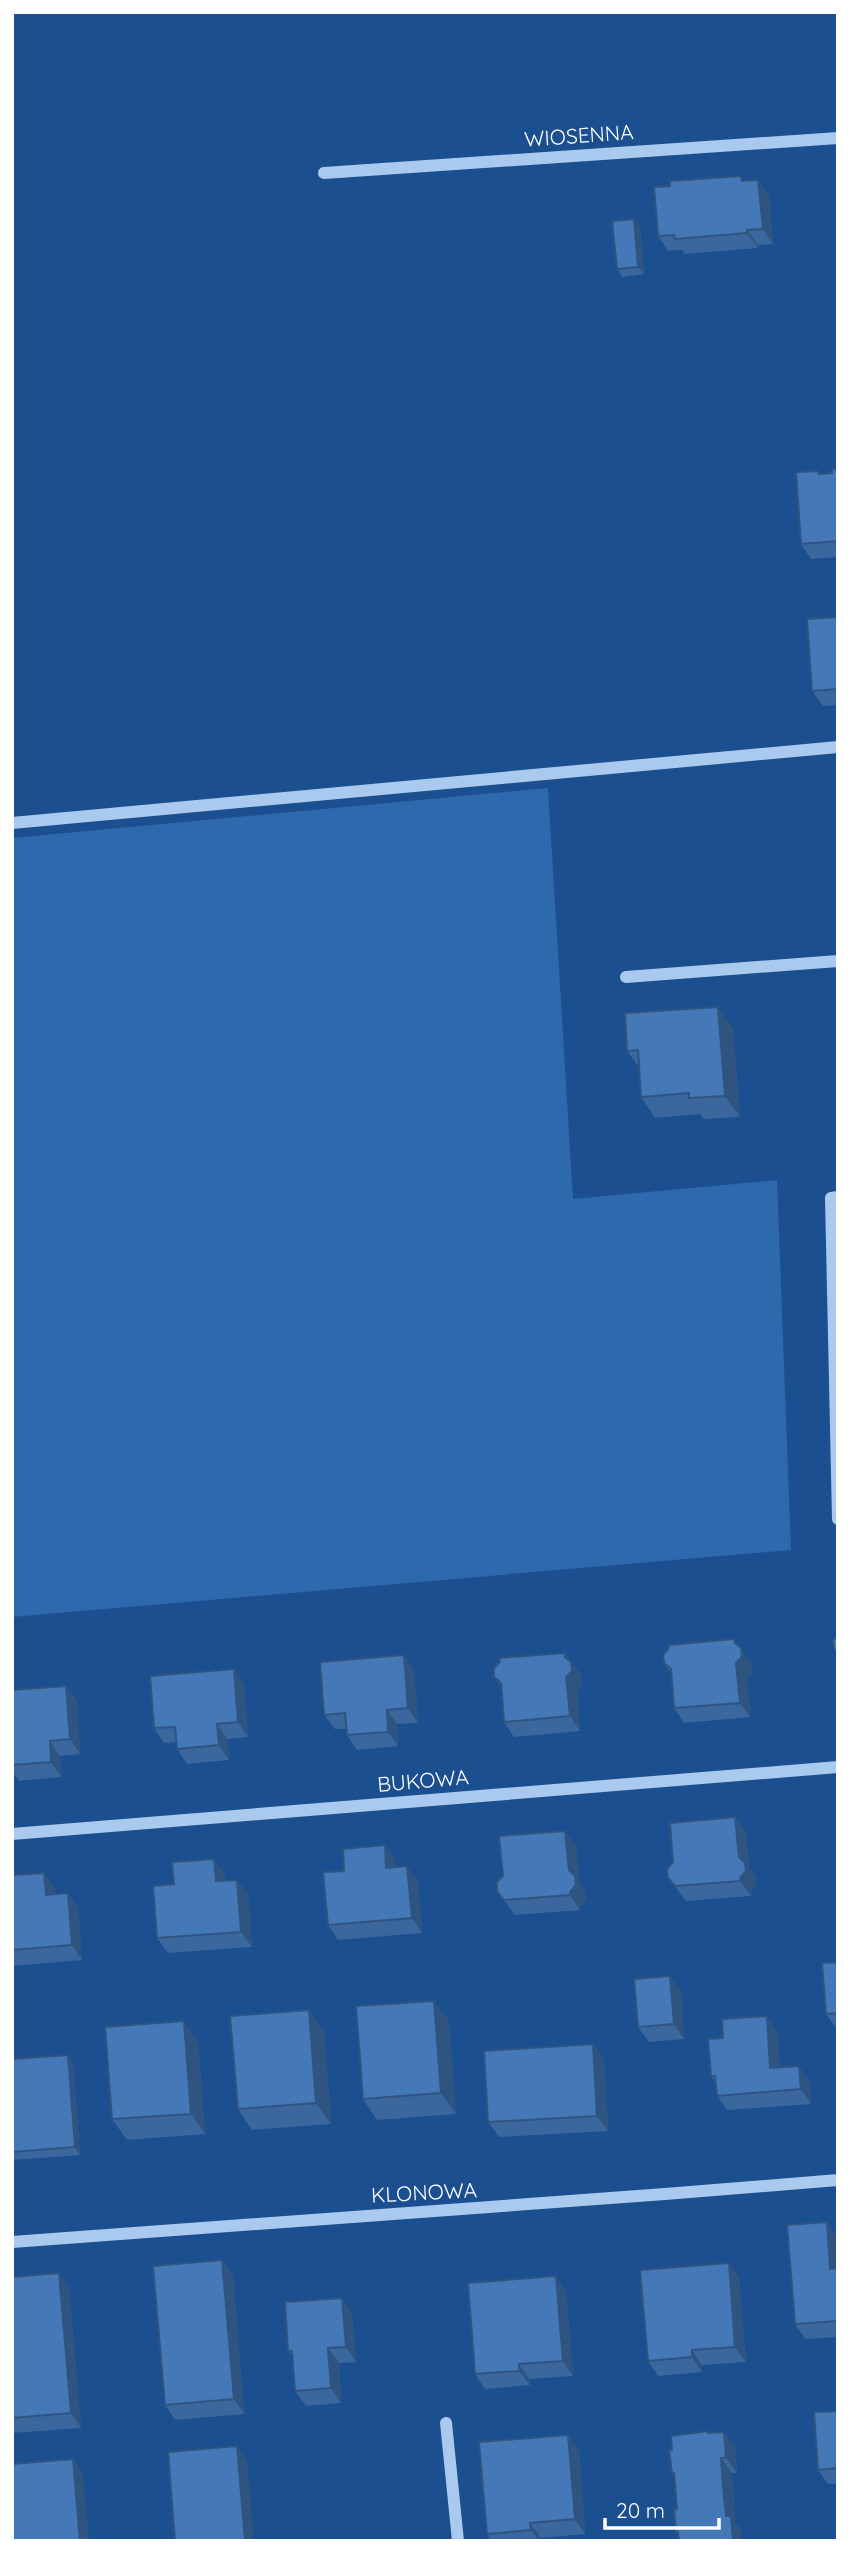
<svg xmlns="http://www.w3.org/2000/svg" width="850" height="2553" viewBox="0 0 850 2553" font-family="Quicksand,sans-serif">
	<rect width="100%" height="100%" fill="#1b4f8f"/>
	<path fill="#2e69ad" d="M 548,788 L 573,1199 L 777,1180 L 791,1550 L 12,1617 L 12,838 Z"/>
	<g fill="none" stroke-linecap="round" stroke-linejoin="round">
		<path stroke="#a9c9ee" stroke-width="12" d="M 324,173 L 838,138
			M 12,823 L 838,747
			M 626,977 L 838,961
			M 838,1197 L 831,1198 L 838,1519
			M 12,1834 L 838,1767
			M 12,2242 C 288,2223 563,2203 838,2180
			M 446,2423 L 458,2541"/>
	</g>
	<path fill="#3a679d" d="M 745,181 L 769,195 L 773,244 L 758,245 L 758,248 L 685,254 L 682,250 L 668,251 L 658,236 Z
		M 634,219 L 640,226 L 644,274 L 622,277 L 617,269 Z
		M 818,471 L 820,474 L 838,471 L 838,557 L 811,559 L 801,544 Z
		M 838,617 L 838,705 L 823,706 L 812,691 Z
		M 733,1028 L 740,1117 L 704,1119 L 700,1114 L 655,1118 L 641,1097 L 639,1067 L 627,1051 Z
		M 734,1639 L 751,1663 L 752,1672 L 747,1678 L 750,1717 L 684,1723 L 674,1708 L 671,1673 L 664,1663 Z
		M 565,1653 L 582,1677 L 582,1686 L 577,1692 L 580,1731 L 514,1737 L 504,1722 L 501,1686 L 494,1677 Z
		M 404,1655 L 414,1670 L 418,1723 L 397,1724 L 398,1746 L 357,1750 L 347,1735 L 346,1729 L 335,1729 L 324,1715 Z
		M 244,1684 L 248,1737 L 227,1739 L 229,1760 L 187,1764 L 177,1749 L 176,1742 L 164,1743 L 154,1728 Z
		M 66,1686 L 77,1701 L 80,1754 L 60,1756 L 61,1777 L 19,1781 L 12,1771 L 12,1690 Z
		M 735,1817 L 746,1832 L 749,1868 L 756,1878 L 756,1886 L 750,1892 L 751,1896 L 686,1901 L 668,1878 Z
		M 576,1846 L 579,1882 L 585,1891 L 586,1900 L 580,1906 L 580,1910 L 515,1915 L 497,1891 Z
		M 395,1860 L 395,1867 L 418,1881 L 422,1933 L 338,1940 L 328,1925 L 344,1871 Z
		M 225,1874 L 225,1880 L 237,1880 L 248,1894 L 252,1947 L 168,1953 L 157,1938 L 174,1884 Z
		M 12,1875 L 55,1888 L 55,1894 L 68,1893 L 78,1908 L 82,1960 L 12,1966 Z
		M 838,1962 L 838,2029 L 837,2029 L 826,2014 Z
		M 681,1991 L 684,2039 L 649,2042 L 638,2027 Z
		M 449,2021 L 456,2114 L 377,2120 L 363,2099 Z
		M 324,2031 L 331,2124 L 252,2130 L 238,2109 Z
		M 777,2031 L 780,2067 L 809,2081 L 811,2104 L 727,2110 L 717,2096 L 716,2083 L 711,2076 Z
		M 198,2042 L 205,2134 L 127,2140 L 112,2119 Z
		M 68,2055 L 73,2062 L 80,2155 L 12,2160 L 12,2059 Z
		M 604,2059 L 608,2131 L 499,2137 L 488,2122 Z
		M 837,2237 L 838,2337 L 805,2339 L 795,2324 Z
		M 222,2260 L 233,2275 L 244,2414 L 175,2420 L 165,2405 Z
		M 729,2263 L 739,2277 L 746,2362 L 702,2365 L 702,2372 L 658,2376 L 648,2361 Z
		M 59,2273 L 69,2288 L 81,2428 L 12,2433 L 12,2277 Z
		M 566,2291 L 573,2376 L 529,2379 L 530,2385 L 485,2389 L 475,2374 Z
		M 352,2313 L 356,2362 L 339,2363 L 341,2403 L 306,2406 L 295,2391 L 293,2357 L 288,2351 Z
		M 838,2411 L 838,2484 L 828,2484 L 818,2470 Z
		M 708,2431 L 709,2433 L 724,2432 L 735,2447 L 737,2473 L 732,2473 L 734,2502 L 735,2523 L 741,2531 L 679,2537 L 676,2533 L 677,2509 L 675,2477 L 672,2473 L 672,2450 Z
		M 568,2435 L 579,2450 L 585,2534 L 541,2538 L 541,2541 L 492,2541 L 487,2534 Z"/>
	<path fill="#305480" d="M 758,180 L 769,195 L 773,244 L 763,229 Z
		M 634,219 L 640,226 L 644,274 L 638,267 Z
		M 747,230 L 758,245 L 758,248 L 747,233 Z
		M 718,1007 L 733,1028 L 740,1117 L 725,1096 Z
		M 734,1639 L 751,1663 L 752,1672 L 747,1678 L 750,1717 L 740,1703 Z
		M 565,1653 L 582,1677 L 582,1686 L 577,1692 L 580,1731 L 570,1716 Z
		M 404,1655 L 414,1670 L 418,1723 L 408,1708 Z
		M 234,1669 L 244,1684 L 248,1737 L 238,1722 Z
		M 66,1686 L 77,1701 L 80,1754 L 70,1739 Z
		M 387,1710 L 397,1724 L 398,1746 L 388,1732 Z
		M 217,1724 L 227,1739 L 229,1760 L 219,1745 Z
		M 50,1741 L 60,1756 L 61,1777 L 51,1762 Z
		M 735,1817 L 746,1832 L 749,1868 L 756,1878 L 756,1886 L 750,1892 L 751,1896 L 740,1881 Z
		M 565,1831 L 576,1846 L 579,1882 L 585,1891 L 586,1900 L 580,1906 L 580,1910 L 570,1895 Z
		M 385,1845 L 395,1860 L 396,1882 L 386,1868 Z
		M 214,1859 L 225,1874 L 226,1896 L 216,1881 Z
		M 407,1866 L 418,1881 L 422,1933 L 412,1918 Z
		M 44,1873 L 55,1888 L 57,1910 L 46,1895 Z
		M 237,1880 L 248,1894 L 252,1947 L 241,1932 Z
		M 68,1893 L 78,1908 L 82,1960 L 72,1945 Z
		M 670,1976 L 681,1991 L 684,2039 L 674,2024 Z
		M 434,2001 L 449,2021 L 456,2114 L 441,2093 Z
		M 309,2010 L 324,2031 L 331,2124 L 316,2103 Z
		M 767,2016 L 777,2031 L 781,2083 L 770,2068 Z
		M 184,2021 L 198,2042 L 205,2134 L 191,2114 Z
		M 593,2044 L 604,2059 L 608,2131 L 597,2116 Z
		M 68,2055 L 73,2062 L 80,2155 L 75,2147 Z
		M 799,2066 L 809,2081 L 811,2104 L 801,2089 Z
		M 827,2222 L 837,2237 L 838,2279 L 830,2269 Z
		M 222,2260 L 233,2275 L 244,2414 L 234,2399 Z
		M 729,2263 L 739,2277 L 746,2362 L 735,2347 Z
		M 59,2273 L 69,2288 L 81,2428 L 71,2413 Z
		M 556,2276 L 566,2291 L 573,2376 L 563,2361 Z
		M 342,2298 L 352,2313 L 356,2362 L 346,2347 Z
		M 328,2348 L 339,2363 L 341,2403 L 331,2388 Z
		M 692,2350 L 702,2365 L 702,2372 L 692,2357 Z
		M 519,2364 L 529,2379 L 530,2385 L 519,2371 Z
		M 724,2432 L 735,2447 L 737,2473 L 726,2458 Z
		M 568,2435 L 579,2450 L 585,2534 L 575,2519 Z
		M 237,2446 L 247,2461 L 254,2541 L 245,2541 Z
		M 721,2458 L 732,2473 L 735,2523 L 741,2531 L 742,2541 L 733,2541 L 726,2516 Z
		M 73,2459 L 83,2474 L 89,2541 L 80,2541 Z
		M 530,2523 L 541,2538 L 541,2541 L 539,2541 L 531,2530 Z"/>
	<path fill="#4478b7" stroke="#305480" stroke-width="2" d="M 741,176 L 742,181 L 758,180 L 763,229 L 747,230 L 747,233 L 675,239 L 674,235 L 658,236 L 654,187 L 670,186 L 670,181 Z
		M 634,219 L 638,267 L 617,269 L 612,221 Z
		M 832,469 L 836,469 L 837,473 L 838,472 L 838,541 L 801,544 L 796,472 L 818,471 L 819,474 L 832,473 Z
		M 838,617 L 838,689 L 812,691 L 807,619 Z
		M 718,1007 L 725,1096 L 689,1098 L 689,1093 L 641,1097 L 638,1050 L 627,1051 L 625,1013 Z
		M 838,1635 L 838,1652 L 834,1649 L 833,1640 Z
		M 734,1639 L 735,1643 L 741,1648 L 742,1657 L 736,1663 L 740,1703 L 674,1708 L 671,1669 L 664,1663 L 663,1655 L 669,1648 L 669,1645 Z
		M 565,1653 L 565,1657 L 571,1662 L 572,1671 L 566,1677 L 570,1716 L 504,1722 L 501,1683 L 494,1677 L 494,1668 L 500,1662 L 499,1658 Z
		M 404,1655 L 408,1708 L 387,1710 L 388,1732 L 347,1735 L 345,1713 L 324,1715 L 320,1662 Z
		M 234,1669 L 238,1722 L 217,1724 L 219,1745 L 177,1749 L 175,1727 L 154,1728 L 150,1676 Z
		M 66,1686 L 70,1739 L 50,1741 L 51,1762 L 12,1765 L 12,1690 Z
		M 735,1817 L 739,1857 L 745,1863 L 746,1871 L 740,1878 L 740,1881 L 675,1886 L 668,1878 L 667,1869 L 673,1862 L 670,1823 Z
		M 565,1831 L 569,1870 L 575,1876 L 576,1885 L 570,1892 L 570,1895 L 504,1900 L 497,1891 L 497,1882 L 503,1876 L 499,1836 Z
		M 385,1845 L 386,1868 L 407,1866 L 412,1918 L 328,1925 L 323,1872 L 344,1871 L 343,1849 Z
		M 214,1859 L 216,1881 L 237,1880 L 241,1932 L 157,1938 L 153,1886 L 174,1884 L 172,1862 Z
		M 44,1873 L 46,1895 L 68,1893 L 72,1945 L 12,1950 L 12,1875 Z
		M 838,1962 L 838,2013 L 826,2014 L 822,1963 Z
		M 670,1976 L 674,2024 L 638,2027 L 634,1979 Z
		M 434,2001 L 441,2093 L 363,2099 L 356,2006 Z
		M 309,2010 L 316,2103 L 238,2109 L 230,2016 Z
		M 767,2016 L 770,2068 L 799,2066 L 801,2089 L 717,2096 L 715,2076 L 711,2076 L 708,2039 L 723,2038 L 722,2019 Z
		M 184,2021 L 191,2114 L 112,2119 L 105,2027 Z
		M 593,2044 L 597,2116 L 488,2122 L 484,2051 Z
		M 68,2055 L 75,2147 L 12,2152 L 12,2059 Z
		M 827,2222 L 830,2269 L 838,2268 L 838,2321 L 795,2324 L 787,2225 Z
		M 222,2260 L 234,2399 L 165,2405 L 153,2266 Z
		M 729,2263 L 735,2347 L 692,2350 L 692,2357 L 648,2361 L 640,2270 Z
		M 59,2273 L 71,2413 L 12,2418 L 12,2277 Z
		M 556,2276 L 563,2361 L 519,2364 L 519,2371 L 475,2374 L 468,2283 Z
		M 342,2298 L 346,2347 L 328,2348 L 331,2388 L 295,2391 L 292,2351 L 288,2351 L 285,2302 Z
		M 838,2411 L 838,2468 L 818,2470 L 814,2412 Z
		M 708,2431 L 708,2433 L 724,2432 L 726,2458 L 721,2458 L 723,2487 L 726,2516 L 731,2516 L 733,2541 L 679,2541 L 678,2532 L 676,2533 L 674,2509 L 677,2509 L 674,2473 L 672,2473 L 669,2450 L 672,2450 L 671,2436 Z
		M 568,2435 L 575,2519 L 530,2523 L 531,2530 L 487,2534 L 479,2442 Z
		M 237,2446 L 245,2541 L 175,2541 L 168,2452 Z
		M 73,2459 L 80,2541 L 12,2541 L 12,2464 Z"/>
	<g text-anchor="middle" stroke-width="5" stroke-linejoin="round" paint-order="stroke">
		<g font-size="21" fill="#fff" stroke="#1b4f8f">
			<text transform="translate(579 136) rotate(-4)" y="7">WIOSENNA</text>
			<text transform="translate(423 1781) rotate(-5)" y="7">BUKOWA</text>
			<text transform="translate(424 2193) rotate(-3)" y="7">KLONOWA</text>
		</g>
	</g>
	<rect width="850" height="2553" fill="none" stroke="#ffffff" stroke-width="28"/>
	<path d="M605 2518v10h114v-10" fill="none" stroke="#ffffff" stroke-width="3.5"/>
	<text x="616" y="2518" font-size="21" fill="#ffffff" stroke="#1b4f8f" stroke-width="5" paint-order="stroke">20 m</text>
</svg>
